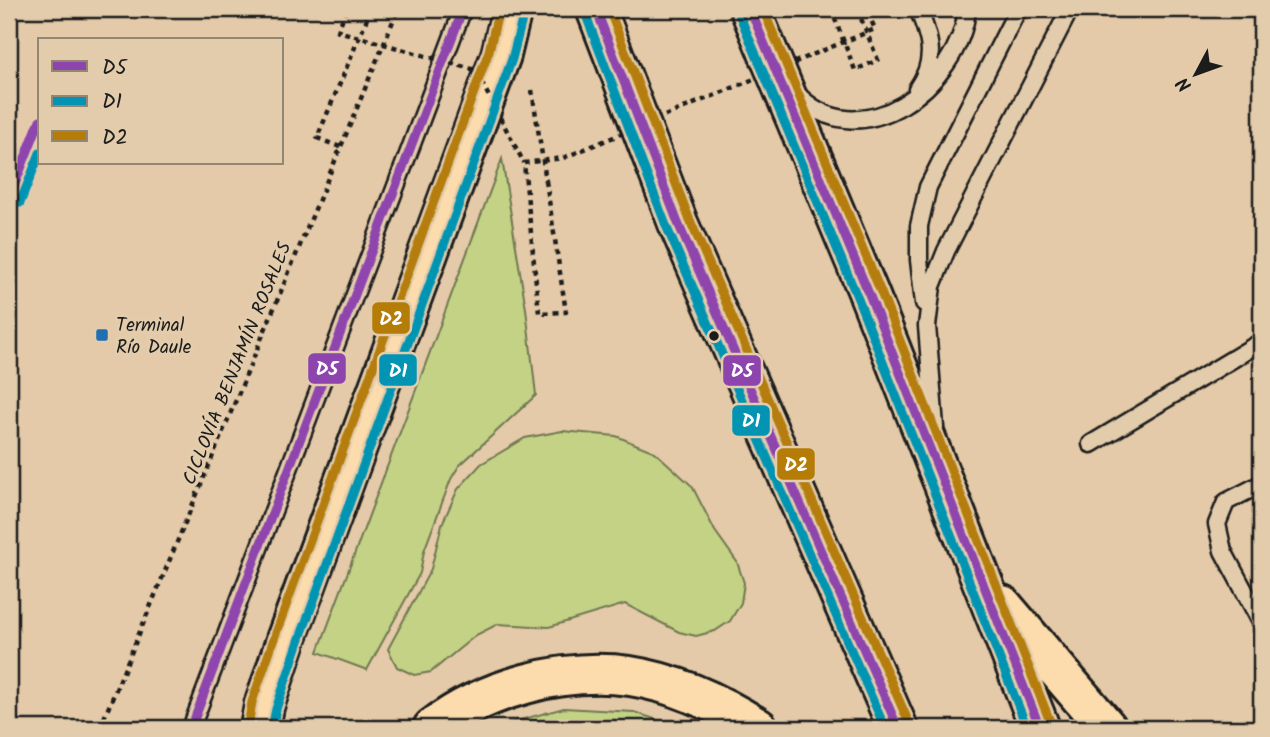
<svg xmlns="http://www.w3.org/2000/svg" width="1270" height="737" viewBox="0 0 1270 737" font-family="Kalam,sans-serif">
	<rect width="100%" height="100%" fill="#e4caa8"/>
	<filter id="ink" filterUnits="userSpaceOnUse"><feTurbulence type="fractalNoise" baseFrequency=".0143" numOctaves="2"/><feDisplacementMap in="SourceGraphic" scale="14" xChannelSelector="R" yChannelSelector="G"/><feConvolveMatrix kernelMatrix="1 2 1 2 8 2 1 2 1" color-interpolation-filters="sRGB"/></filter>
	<g filter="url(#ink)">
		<path fill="#c4d286" stroke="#707751" stroke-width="2" d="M 502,159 L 526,309 L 536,395 L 459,466 L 451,479 L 424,551 L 420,573 L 367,670 L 318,652 Z
			M 562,431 L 616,436 L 655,452 L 692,486 L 715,531 L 737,562 L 744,583 L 741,603 L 730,621 L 715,631 L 696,636 L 679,632 L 625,604 L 549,627 L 498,624 L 476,635 L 431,672 L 414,675 L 397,667 L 388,649 L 431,569 L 442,524 L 458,489 L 481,464 L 525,438 Z
			M 564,708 L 634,712 L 681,728 L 491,728 Z"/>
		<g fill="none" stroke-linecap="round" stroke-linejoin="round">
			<g stroke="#1c1c1c" stroke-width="21">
				<path id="service" d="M 917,89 C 937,60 931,40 918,9
					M 796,93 C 859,161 960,85 967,9
					M 924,303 L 919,260 L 919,226 L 928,187 L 1018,9
					M 935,427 L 927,326 L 932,286 L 946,251 L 1070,9
					M 1091,444 L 1261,342
					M 1261,484 L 1226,502 L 1217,524 L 1223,551 L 1261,622
					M 191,728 L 463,9"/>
			</g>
			<g stroke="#1c1c1c" stroke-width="44">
				<path id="primary" d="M 596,9 L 678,223 L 898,728
					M 750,9 L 869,294 L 1040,728
					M 1002,605 L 1107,728
					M 260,728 L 264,706 L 287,637 L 501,55 L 512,9"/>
			</g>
			<g stroke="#1c1c1c" stroke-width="44">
				<path id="trunk" d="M 433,728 C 486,688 563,667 630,676 C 676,683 719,703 758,728"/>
			</g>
			<path stroke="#1c1c1c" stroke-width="4.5" stroke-dasharray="5 5" stroke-linecap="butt" d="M 831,9 L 855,70 L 878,60 L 857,9
				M 532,90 L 546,181
				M 340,147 L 317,138 L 371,9
				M 100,728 L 398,9"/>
			<use href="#service" stroke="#e3ccac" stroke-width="16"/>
			<use href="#primary" stroke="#fcdcac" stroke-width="38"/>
			<use href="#trunk" stroke="#fcdcac" stroke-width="38"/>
			<path stroke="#1c1c1c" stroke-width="4.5" stroke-dasharray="5 5" stroke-linecap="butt" d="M 346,9 L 338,31 L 475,70 L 524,163
				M 546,181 L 566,312 L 539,313 L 524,163 L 563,158 L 875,29 L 866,9"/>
			<g stroke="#e3ccac" stroke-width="14">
				<path id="bus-1" d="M 596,9 L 678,223 L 898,728
					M 750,9 L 869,294 L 1040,728
					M 9,199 L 40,120
					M 191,728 L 463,9"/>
			</g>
			<g stroke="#e3ccac" stroke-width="14">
				<path id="bus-2" d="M 585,13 L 667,228 L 885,728
					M 739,14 L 858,299 L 1027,728
					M 20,203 L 40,153
					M 272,728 L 276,709 L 299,641 L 512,59 L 524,12"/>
			</g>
			<g stroke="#e3ccac" stroke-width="14">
				<path id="bus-3" d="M 609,9 L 689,218 L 909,723
					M 763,9 L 880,290 L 1051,724
					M 248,726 L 252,702 L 276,633 L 489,51 L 499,9"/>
			</g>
			<use href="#bus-1" stroke="#8e44ad" stroke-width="9"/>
			<use href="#bus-2" stroke="#0494b3" stroke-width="9"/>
			<use href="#bus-3" stroke="#b57d08" stroke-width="9"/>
		</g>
	</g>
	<rect fill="#1f6fb2" stroke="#e3ccac" stroke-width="2.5" x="95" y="328" width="14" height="14" rx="3.5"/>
	<circle fill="#1c1c1c" stroke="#e3ccac" stroke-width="2.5" cx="714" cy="336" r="6"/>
	<g text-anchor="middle" stroke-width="7" stroke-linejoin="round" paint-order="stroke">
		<g font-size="19" fill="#1c1c1c" stroke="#e3ccac" text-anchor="start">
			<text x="116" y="331">Terminal<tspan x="116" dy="22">Río Daule</tspan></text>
		</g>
		<g font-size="19" fill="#1c1c1c" stroke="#e3ccac">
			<text transform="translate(236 363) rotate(-68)" y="7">CICLOVÍA BENJAMÍN ROSALES</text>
		</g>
	</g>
	<g stroke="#e3ccac" stroke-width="2.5">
		<rect x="371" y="301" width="40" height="34" rx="7" fill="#b57d08"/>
		<rect x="307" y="352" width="40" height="33" rx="7" fill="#8e44ad"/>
		<rect x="378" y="353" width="40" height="34" rx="7" fill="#0494b3"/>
		<rect x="722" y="354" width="40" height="33" rx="7" fill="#8e44ad"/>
		<rect x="731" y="404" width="40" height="33" rx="7" fill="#0494b3"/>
		<rect x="776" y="447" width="40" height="34" rx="7" fill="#b57d08"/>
	</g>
	<g font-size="19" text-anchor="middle" font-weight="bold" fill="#fff">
		<text x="391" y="325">D2</text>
		<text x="327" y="375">D5</text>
		<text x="398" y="377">D1</text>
		<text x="742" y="377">D5</text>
		<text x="751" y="427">D1</text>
		<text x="796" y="471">D2</text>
	</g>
	<rect width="1270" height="737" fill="none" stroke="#e3ccac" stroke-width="35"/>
	<rect x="18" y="18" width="1235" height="702" fill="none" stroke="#1c1c1c" stroke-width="2.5" filter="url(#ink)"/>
	<rect x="38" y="38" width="245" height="126" fill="#e3ccac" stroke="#938672" stroke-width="2"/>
	<rect x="52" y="61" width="35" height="10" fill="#8e44ad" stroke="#938672" stroke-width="2"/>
	<text x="102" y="74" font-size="21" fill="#1c1c1c">D5</text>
	<rect x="52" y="96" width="35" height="10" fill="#0494b3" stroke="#938672" stroke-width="2"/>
	<text x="102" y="108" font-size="21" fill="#1c1c1c">D1</text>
	<rect x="52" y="131" width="35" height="10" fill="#b57d08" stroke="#938672" stroke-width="2"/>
	<text x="102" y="144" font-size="21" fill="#1c1c1c">D2</text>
	<g transform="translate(1196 74) rotate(229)" stroke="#e3ccac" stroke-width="5" paint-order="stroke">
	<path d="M0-5L12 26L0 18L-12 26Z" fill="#1c1c1c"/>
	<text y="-10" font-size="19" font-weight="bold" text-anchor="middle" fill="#1c1c1c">N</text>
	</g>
</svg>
